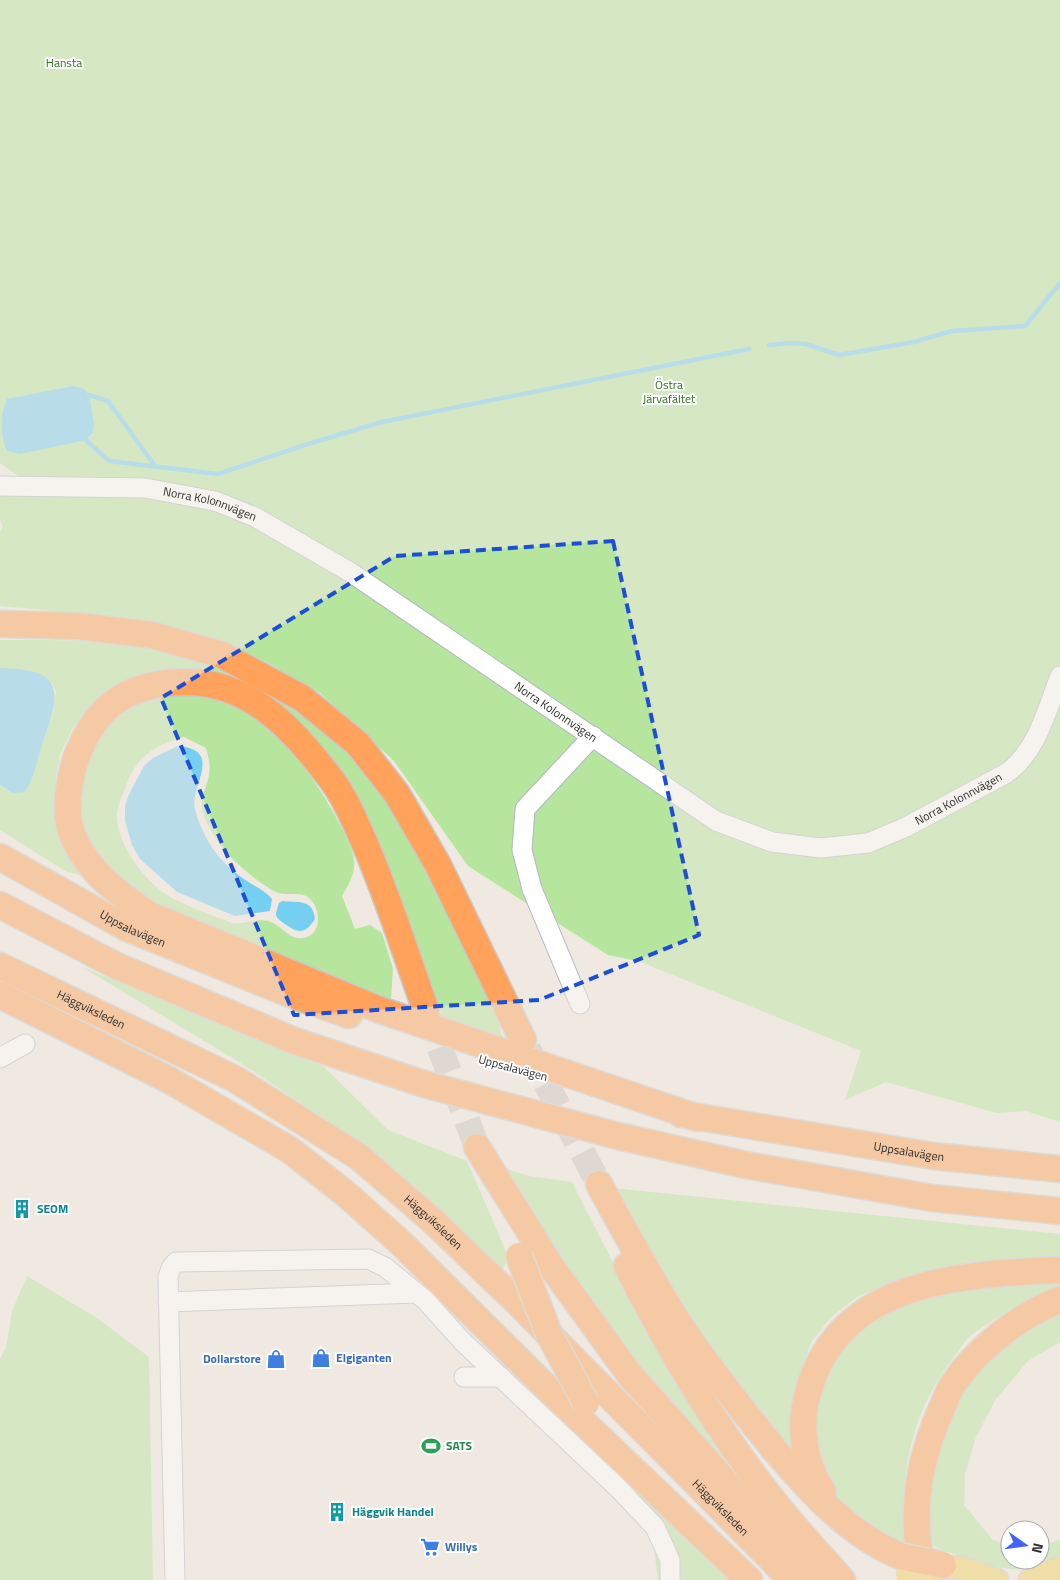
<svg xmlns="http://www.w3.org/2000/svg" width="1060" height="1580" viewBox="0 0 1060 1580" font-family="'Titillium Web',sans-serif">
	<rect width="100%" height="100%" fill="#efe9e1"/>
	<path fill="#b6e59e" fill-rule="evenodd" d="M 0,0 L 1060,0 L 1060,1122 L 1026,1111 L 997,1113 L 886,1082 L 845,1100 L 861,1051 L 638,961 L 608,955 L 468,866 L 394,761 L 319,692 L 266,662 L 215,638 L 159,624 L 101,615 L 0,606 L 0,532 L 3,527 L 0,520 L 0,493 L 41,492 L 0,463 Z
		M 0,640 C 43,640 86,639 128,645 C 177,651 225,669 266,694 C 283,703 299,713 314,724 C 408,797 451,919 499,1023 L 502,1037 L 443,1019 L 441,1011 L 438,1011 L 368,829 L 246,689 L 102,696 L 73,728 L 60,754 L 56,778 L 54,800 L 63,839 L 82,875 L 67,872 L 0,830 L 0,785 L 12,793 L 29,782 L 52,716 L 56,692 L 52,683 L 32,671 L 0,668 Z
		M 171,692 C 186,694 207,692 221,699 C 273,724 312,771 338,821 C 344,833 352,847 354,860 C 356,872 348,886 342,896 L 355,929 L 370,925 L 382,933 L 393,969 L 391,999 L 361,993 L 150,904 L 114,877 L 89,846 L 79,821 L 77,772 L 98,732 L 124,708 ZM 184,737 L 206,748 C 208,757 211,765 209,774 C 208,786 200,795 202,808 C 203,818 212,833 218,842 C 226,856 261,885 276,892 C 285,896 297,892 306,896 C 321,904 324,935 303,938 C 290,940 283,928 273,923 C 261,916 245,925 232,923 C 212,915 191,908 172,898 C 147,884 119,848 117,819 C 116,808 122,796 126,786 C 137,755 154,746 184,737 Z
		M 82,967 L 323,1066 L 388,1130 L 467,1161 L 508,1256 L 504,1267 L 498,1270 L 490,1268 L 329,1122 L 239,1062 Z
		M 507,1169 L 529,1176 L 572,1182 L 666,1367 L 759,1500 L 754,1505 L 578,1295 Z
		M 612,1188 L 1060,1234 L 1060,1268 L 934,1269 L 892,1282 L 857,1297 L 830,1318 L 811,1343 L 794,1389 L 790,1420 L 795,1464 L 686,1321 Z
		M 27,1276 L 97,1318 L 149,1357 L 153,1580 L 0,1580 L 0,1358 L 6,1348 L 12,1311 Z
		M 1060,1279 L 1060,1287 C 1030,1300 1000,1314 973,1334 C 965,1339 960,1350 954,1357 C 909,1415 900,1476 904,1547 L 853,1522 L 829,1483 L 817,1448 L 815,1426 L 817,1396 L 843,1346 L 885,1310 L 959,1286 Z
		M 1060,1309 L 1060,1342 L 1028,1361 L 996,1399 L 976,1437 L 965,1474 L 964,1505 L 992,1539 L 1010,1547 L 1010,1560 L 1040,1560 L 1040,1548 L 1060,1539 L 1060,1557 C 1021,1575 1010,1571 971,1559 C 954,1554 947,1553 931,1544 L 924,1513 L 926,1478 L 954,1402 L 979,1369 L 1006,1341 Z
		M 634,1490 L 686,1537 L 728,1580 L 658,1580 L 650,1517 Z"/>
	<path fill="#75cff0" d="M 73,386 L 83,388 L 89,395 L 94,424 L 93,432 L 86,440 L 20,454 L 7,451 C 0,437 0,413 7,399 Z
		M 0,668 C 68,669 60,693 42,745 C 37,759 34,781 24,792 L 12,793 L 0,785 Z
		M 178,746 C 225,750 189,787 195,809 C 203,839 219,862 244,879 C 254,886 264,890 272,899 L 270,911 L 235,916 L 177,892 L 140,859 L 132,845 L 125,821 L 125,806 L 129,794 L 144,766 L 153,758 Z
		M 282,901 C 297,903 313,898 315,919 C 305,934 299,934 285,924 C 282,922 277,919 276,915 C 276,912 278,906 279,903 Z"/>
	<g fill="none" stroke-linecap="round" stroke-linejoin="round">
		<path stroke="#75cff0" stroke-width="4.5" d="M 769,345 L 791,343 L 806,344 L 839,355 L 914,342 L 952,331 L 1025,326 L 1060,283
			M 89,395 L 108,401 L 155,466
			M 86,440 L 109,461 L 218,474 L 311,443 L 382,422 L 749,349"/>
		<path stroke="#c8c4bd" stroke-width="26" stroke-dasharray="26 13" stroke-linecap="butt" d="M 426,1011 L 477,1147
			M 528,1049 L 599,1184"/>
		<g stroke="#b4b7c1" stroke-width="21">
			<g id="minor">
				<path id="s1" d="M 0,486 L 145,488 L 215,501 L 255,517 L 350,572 L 716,821 L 772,842 L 821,848 L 868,843 L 906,827 L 1005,774 C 1037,753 1047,709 1060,676"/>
				<path d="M 580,1004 L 532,889 L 522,850 L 525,809 L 593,736"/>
				<path d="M 0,1058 L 25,1044"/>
				<path d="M 168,1302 L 416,1293"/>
				<path d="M 464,1377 L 501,1377"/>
				<path d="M 175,1580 L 168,1277 L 171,1268 L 176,1262 L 368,1259 L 385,1267 L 425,1300 L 463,1342 L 618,1488 L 655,1527 L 670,1560 L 670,1580"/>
			</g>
		</g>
		<g stroke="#c9c9c9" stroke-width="25">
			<path id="major" d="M 943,1567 L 963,1568 L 997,1580
				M 1030,1580 L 1060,1568"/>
		</g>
		<g stroke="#c9c9c9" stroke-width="29">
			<g id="highway">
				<path d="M 0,624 L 78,626 L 152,635 L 222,655 L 302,698 L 358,744 L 397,794 L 438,865 L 523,1040"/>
				<path id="s2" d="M 0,857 L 127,928 L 290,994 L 349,1015"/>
				<path d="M 0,905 L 117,966 L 295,1041 L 424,1084 L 618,1136 L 746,1165 L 932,1198 L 1060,1211"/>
				<path id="s3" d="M 0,966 L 235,1079 L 359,1157 L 433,1221 L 518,1303 L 792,1580"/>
				<path d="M 0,995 L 171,1081 L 290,1150 L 346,1194 L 402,1244 L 541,1382 L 749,1580"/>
				<path d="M 426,1010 C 405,952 387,893 362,837 C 353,817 344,796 331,779 C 306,746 274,708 235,692 C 198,676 146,679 113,703 C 90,720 74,756 70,783 C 67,799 66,820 73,836 C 87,871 120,895 150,915 L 380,1010 L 698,1118"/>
				<path id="s4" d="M 681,1114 L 933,1156 L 1060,1169"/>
				<path d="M 477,1147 L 551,1266 L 630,1375 L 813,1580"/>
				<path d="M 599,1184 C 626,1233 653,1284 684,1331 C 712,1372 743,1411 774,1449 C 810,1491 848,1534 900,1556"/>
				<path d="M 627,1266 C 670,1352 719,1434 779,1508 C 799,1533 821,1556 842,1580"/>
				<path d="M 823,1492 C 803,1462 798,1424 809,1389 C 842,1279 963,1274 1060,1270"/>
				<path d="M 925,1580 C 920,1568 919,1556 918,1543 C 913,1495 922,1454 941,1410 C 945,1402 948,1391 954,1383 C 977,1349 1021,1314 1060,1300"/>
			</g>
		</g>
		<use href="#minor" stroke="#fff" stroke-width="19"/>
		<use href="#major" stroke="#f2d163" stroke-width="22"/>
		<use href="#highway" stroke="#ffa35c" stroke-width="26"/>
		<g stroke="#c9c9c9" stroke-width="25" stroke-linecap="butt">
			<path id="major-bridge" d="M 907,1574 L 943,1567"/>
		</g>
		<g stroke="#c9c9c9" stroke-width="29" stroke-linecap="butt">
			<path id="highway-bridge" d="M 519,1256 L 549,1334 L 586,1403
				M 900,1556 L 943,1565"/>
		</g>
		<use href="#major-bridge" stroke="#f2d163" stroke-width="22"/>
		<use href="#highway-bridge" stroke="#ffa35c" stroke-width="26"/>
	</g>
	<path d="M0 0H1060V1580H0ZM 613,541 L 699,935 L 539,1000 L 294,1015 L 161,698 L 395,556 Z" fill="#efe9e1" fill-opacity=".55" fill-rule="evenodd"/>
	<path fill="none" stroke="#1d4ed8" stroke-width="4" stroke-dasharray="10 6" stroke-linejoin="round" d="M 613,541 L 699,935 L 539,1000 L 294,1015 L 161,698 L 395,556 Z"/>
	<defs>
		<g id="building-bare" transform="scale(1.5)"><path d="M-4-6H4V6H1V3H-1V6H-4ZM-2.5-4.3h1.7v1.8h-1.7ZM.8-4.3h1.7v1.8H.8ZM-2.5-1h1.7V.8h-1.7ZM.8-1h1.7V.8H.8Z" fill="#0f9aa8" stroke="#fff" stroke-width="2.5" paint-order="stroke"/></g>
		<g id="shop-bare" transform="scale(1.5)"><path d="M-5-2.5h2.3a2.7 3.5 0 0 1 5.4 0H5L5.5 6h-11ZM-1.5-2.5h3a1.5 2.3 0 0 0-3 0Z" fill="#3f7fe0" stroke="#fff" stroke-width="2.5" paint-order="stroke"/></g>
		<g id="stadium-bare" transform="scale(1.5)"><path d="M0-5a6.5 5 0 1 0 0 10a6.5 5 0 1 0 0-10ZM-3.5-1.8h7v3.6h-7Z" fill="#2e9e5b" stroke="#fff" stroke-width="2.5" paint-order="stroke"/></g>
		<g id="supermarket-bare" transform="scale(1.5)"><path d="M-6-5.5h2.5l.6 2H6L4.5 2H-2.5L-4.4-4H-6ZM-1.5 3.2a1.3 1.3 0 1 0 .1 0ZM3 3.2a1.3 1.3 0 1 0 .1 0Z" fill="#3f7fe0" stroke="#fff" stroke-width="2.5" paint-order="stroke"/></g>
	</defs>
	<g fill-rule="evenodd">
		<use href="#building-bare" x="22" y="1209"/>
		<use href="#shop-bare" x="321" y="1358"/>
		<use href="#shop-bare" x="276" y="1359"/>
		<use href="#stadium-bare" x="431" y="1446"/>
		<use href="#building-bare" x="337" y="1512"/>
		<use href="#supermarket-bare" x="430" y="1547"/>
	</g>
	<g text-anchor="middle" stroke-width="4" stroke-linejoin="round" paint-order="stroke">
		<g font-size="12" fill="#2c6e1b" stroke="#fff">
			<text x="64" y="67">Hansta</text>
			<text x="669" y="389">Östra<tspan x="669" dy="14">Järvafältet</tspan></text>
		</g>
		<g font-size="12" fill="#2e2e2e" stroke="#fff">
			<text dy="4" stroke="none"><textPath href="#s1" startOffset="212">Norra Kolonnvägen</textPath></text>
			<text dy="4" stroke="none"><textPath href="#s1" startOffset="618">Norra Kolonnvägen</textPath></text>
			<text dy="4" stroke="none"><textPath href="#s1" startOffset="1069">Norra Kolonnvägen</textPath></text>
			<text dy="4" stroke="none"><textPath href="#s2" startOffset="151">Uppsalavägen</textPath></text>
			<text dy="4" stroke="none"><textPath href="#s3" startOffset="101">Häggviksleden</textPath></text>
			<text transform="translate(513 1068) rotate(15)" y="4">Uppsalavägen</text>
			<text dy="4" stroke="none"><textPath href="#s4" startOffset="231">Uppsalavägen</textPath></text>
			<text dy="4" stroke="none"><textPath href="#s3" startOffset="506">Häggviksleden</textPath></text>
			<text dy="4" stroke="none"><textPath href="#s3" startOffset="911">Häggviksleden</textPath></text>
		</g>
		<g font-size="12" font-weight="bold" fill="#0d838f" stroke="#fff" text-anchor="start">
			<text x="37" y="1213">SEOM</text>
			<text x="352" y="1516">Häggvik Handel</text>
		</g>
		<g font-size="12" font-weight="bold" fill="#366cbe" stroke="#fff" text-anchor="start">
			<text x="336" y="1362">Elgiganten</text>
			<text x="261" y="1363" text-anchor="end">Dollarstore</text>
			<text x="445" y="1551">Willys</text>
		</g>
		<g font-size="12" font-weight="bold" fill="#27864d" stroke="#fff" text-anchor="start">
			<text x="446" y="1450">SATS</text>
		</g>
	</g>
	<g transform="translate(1025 1545) rotate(104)"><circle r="24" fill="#ffffff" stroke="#ababab"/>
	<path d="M0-4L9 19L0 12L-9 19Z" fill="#4264fb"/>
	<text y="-8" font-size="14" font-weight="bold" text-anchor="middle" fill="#2e2e2e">N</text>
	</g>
</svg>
